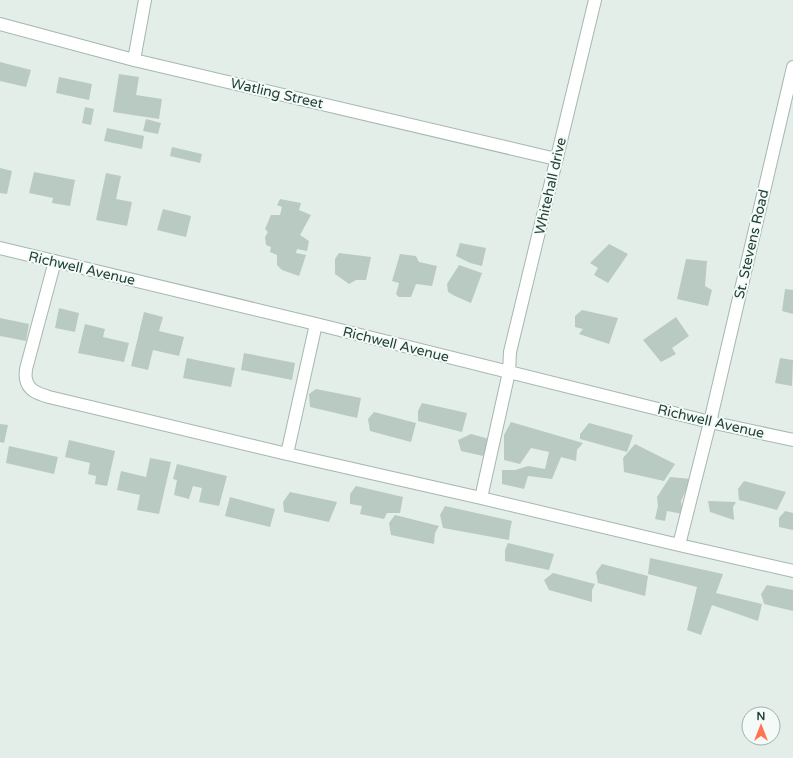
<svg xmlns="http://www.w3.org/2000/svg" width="793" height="758" viewBox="0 0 793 758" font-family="'Varela Round',sans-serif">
	<rect width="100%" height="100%" fill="#e3eee9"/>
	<path fill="#b8cac2" d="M 0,62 L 31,70 L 26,87 L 0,81 Z
		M 119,74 L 139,77 L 136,95 L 162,99 L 159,119 L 113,112 Z
		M 59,77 L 92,84 L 89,100 L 56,93 Z
		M 85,107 L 94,109 L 91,125 L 82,123 Z
		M 146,119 L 161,123 L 158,134 L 143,131 Z
		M 107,128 L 144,136 L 142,149 L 104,141 Z
		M 172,147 L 202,154 L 200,163 L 170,156 Z
		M 0,168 L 12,171 L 7,194 L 0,193 Z
		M 34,172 L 75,180 L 70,206 L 52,203 L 53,198 L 29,193 Z
		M 106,173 L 121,176 L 116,199 L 132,202 L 127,226 L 96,220 Z
		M 280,199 L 301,203 L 299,210 L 311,215 L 300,235 L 309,241 L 307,251 L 297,249 L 296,253 L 306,255 L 299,276 L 282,270 L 277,265 L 277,255 L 270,252 L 271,247 L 266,245 L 265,237 L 268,232 L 265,229 L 271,215 L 280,215 L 282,207 L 277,205 Z
		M 163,209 L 191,216 L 186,237 L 157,230 Z
		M 460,243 L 486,248 L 482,266 L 470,263 L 456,256 Z
		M 609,244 L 628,254 L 608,283 L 594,275 L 598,268 L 590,263 Z
		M 339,253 L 371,257 L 366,280 L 356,280 L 349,284 L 335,274 L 335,259 Z
		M 400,254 L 416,256 L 419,262 L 437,266 L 432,286 L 416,284 L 411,297 L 399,297 L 396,294 L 399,283 L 392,281 Z
		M 686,259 L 707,261 L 705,286 L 712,290 L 708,306 L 677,299 Z
		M 459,265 L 482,273 L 471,303 L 455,296 L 448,292 L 447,284 Z
		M 785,289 L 793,290 L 793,314 L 782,311 Z
		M 59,308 L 79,313 L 75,332 L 55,328 Z
		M 582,310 L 618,318 L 609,344 L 579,334 L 583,329 L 575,327 L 575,316 Z
		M 144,312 L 163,317 L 159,331 L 184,337 L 179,356 L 153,350 L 148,370 L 131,366 Z
		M 676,317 L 689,336 L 672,348 L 676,354 L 661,362 L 643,340 Z
		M 0,318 L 29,324 L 26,341 L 0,336 Z
		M 85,324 L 105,329 L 103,337 L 129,343 L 124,362 L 78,353 Z
		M 244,353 L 295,363 L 292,380 L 241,370 Z
		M 187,358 L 235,368 L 231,387 L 183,378 Z
		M 780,358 L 793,360 L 792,386 L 775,383 Z
		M 316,389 L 361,398 L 357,418 L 310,407 L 309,394 Z
		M 422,403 L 467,413 L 462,432 L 418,421 L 418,411 Z
		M 374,412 L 416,423 L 411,442 L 370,431 L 368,419 Z
		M 511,422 L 583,443 L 577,450 L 576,461 L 561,457 L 552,479 L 528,476 L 524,489 L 502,484 L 502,470 L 515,470 L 528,466 L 545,469 L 549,452 L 531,448 L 520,464 L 504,460 L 504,435 Z
		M 589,423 L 633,435 L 627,452 L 580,439 L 580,434 Z
		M 0,424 L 8,425 L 4,443 L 0,442 Z
		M 471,434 L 489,439 L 483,456 L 461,451 L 458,440 Z
		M 69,440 L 115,451 L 107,486 L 95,484 L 96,476 L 88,474 L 90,463 L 65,457 Z
		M 635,444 L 675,464 L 664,481 L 624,472 L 623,458 Z
		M 9,446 L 58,457 L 54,474 L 6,463 Z
		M 150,458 L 171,462 L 159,514 L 137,510 L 140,495 L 117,490 L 121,471 L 146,477 Z
		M 177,464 L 227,476 L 219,506 L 199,502 L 202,488 L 193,486 L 189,499 L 174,495 L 177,480 L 173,479 Z
		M 670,477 L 691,479 L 681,501 L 683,514 L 667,511 L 665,521 L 655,519 L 658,506 L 657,497 Z
		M 744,481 L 786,492 L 777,510 L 739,500 L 738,489 Z
		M 356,486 L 403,497 L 400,513 L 387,513 L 384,519 L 360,514 L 362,506 L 350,504 L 350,494 Z
		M 290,492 L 337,502 L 329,522 L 284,512 L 283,502 Z
		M 230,497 L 275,509 L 270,527 L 225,516 Z
		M 708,501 L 736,502 L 733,507 L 734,520 L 710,512 Z
		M 445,506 L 512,521 L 510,530 L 509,540 L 443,528 L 440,515 Z
		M 785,511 L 793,513 L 793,530 L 779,527 L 779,518 Z
		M 395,515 L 439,526 L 435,533 L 434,544 L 391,535 L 389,523 Z
		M 508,543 L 554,554 L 549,570 L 505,561 L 505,550 Z
		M 650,558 L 723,574 L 716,593 L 762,604 L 758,621 L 712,605 L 701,635 L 687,630 L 697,587 L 648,574 Z
		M 602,564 L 648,576 L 645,596 L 598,583 L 596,572 Z
		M 553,573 L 595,584 L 592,590 L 592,602 L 549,590 L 544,580 Z
		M 767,585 L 793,590 L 793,611 L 764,604 L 761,594 Z"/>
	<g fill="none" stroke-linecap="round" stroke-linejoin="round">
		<g stroke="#a5b7b0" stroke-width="14">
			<path id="minor" d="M 0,24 L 134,60 L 556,159
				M 134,60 L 145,0
				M 0,248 L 316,324 L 710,422 L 793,440
				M 55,261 L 26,369 C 26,372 25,376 26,379 C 28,391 39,394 49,397 L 287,454 L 481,498 L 679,545 L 793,571
				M 287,454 L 316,324
				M 481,498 L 509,372 L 510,352 L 595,0
				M 679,545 L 710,422 L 793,67"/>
		</g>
		<use href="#minor" stroke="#fff" stroke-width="12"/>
	</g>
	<g text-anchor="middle" stroke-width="4" stroke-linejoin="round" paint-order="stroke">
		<g font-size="14" fill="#214238" stroke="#f4faf7">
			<text transform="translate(277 93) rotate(13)" y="5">Watling Street</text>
			<text transform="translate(550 186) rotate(-77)" y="5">Whitehall drive</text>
			<text transform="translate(751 244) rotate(-77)" y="5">St. Stevens Road</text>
			<text transform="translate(82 268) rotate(13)" y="5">Richwell Avenue</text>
			<text transform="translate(396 344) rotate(14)" y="5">Richwell Avenue</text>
			<text transform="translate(711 421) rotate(13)" y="5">Richwell Avenue</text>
		</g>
	</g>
	<g transform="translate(761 726)"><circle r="19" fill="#f4faf7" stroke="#a0b0ab"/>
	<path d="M0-3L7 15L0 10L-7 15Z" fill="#ff7451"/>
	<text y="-6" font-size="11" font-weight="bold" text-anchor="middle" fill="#214238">N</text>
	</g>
</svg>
